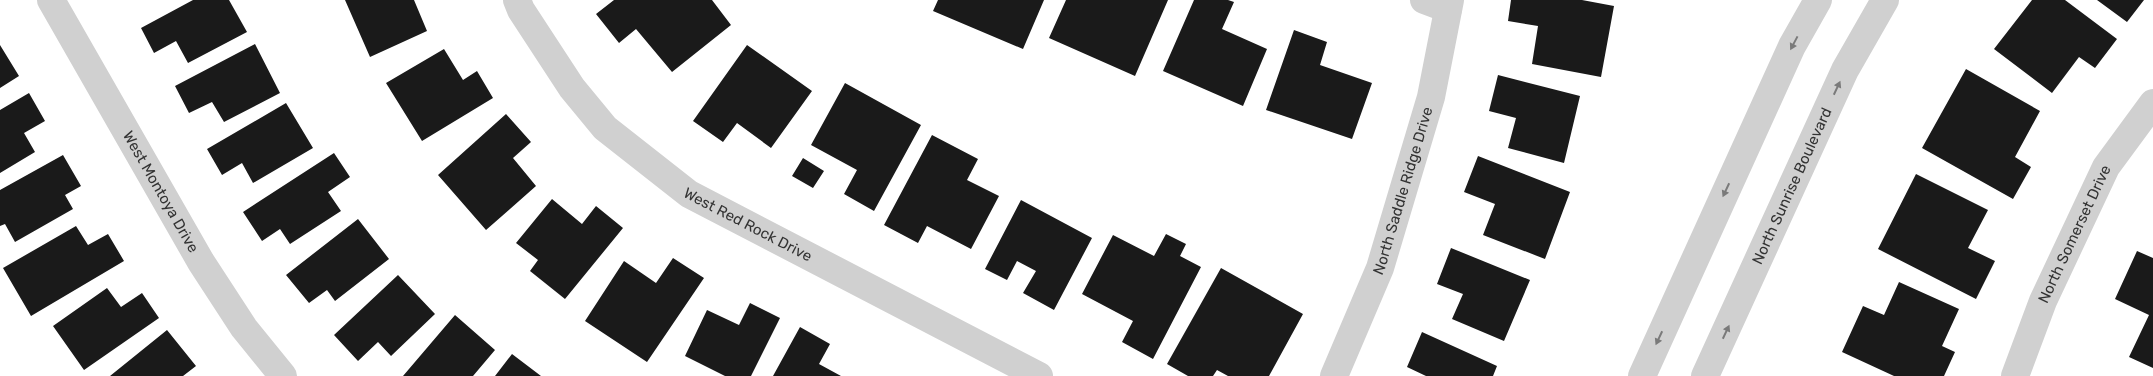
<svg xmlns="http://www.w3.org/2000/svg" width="2153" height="376" viewBox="0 0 2153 376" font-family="Rubik,sans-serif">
	<rect width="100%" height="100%" fill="#fff"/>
	<path fill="#1a1a1a" d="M 193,0 L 229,0 L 247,32 L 188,63 L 176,41 L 154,53 L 141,28 Z
		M 345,0 L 414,0 L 427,31 L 370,57 Z
		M 614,0 L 712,0 L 731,25 L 672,72 L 636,29 L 619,43 L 596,14 Z
		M 938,0 L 1044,0 L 1023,49 L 933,11 Z
		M 1066,0 L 1168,0 L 1135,76 L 1049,38 Z
		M 1194,0 L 1228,0 L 1234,2 L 1222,29 L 1267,49 L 1243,106 L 1163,71 Z
		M 1511,0 L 1582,0 L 1614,6 L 1601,77 L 1532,64 L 1538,26 L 1508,21 Z
		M 2032,0 L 2065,0 L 2117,39 L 2095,68 L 2079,57 L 2052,93 L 1994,49 Z
		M 2097,0 L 2144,0 L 2127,22 Z
		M 1294,30 L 1327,42 L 1320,65 L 1372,83 L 1352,139 L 1266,110 Z
		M 255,44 L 280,93 L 224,122 L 212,102 L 189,113 L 175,86 Z
		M 0,45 L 19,76 L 0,88 Z
		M 747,45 L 812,91 L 771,148 L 737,123 L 723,142 L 693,121 Z
		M 444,49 L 463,80 L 477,71 L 493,98 L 422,141 L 386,83 Z
		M 1966,69 L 2040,111 L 2015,157 L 2031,167 L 2013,199 L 1922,148 Z
		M 1498,75 L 1580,96 L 1564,163 L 1508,148 L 1516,118 L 1489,111 Z
		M 845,83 L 921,125 L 874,211 L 844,194 L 857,170 L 811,145 Z
		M 29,93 L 45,121 L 24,133 L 35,152 L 0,173 L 0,110 Z
		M 286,103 L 313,148 L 253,183 L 242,163 L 222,175 L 207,149 Z
		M 506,114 L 531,142 L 513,158 L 536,186 L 486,230 L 438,175 Z
		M 932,135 L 978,159 L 967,180 L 999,196 L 971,249 L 927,226 L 918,243 L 884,225 Z
		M 334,153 L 350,177 L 328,192 L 341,211 L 290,244 L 280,229 L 262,241 L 243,212 Z
		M 63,155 L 81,186 L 65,195 L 73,209 L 15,242 L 5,224 L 0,226 L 0,190 Z
		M 1478,156 L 1570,192 L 1545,259 L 1483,235 L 1495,204 L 1464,192 Z
		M 803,158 L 824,171 L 813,188 L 792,176 Z
		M 1916,174 L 1988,210 L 1968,248 L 1995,261 L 1976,299 L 1878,249 Z
		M 552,199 L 582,224 L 596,206 L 623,228 L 565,299 L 530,271 L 538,260 L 516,243 Z
		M 1021,200 L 1092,238 L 1054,310 L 1023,293 L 1036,271 L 1017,261 L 1007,280 L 985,269 Z
		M 358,219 L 389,259 L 335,301 L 327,290 L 309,303 L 286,275 Z
		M 76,226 L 88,245 L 108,234 L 124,261 L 31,316 L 3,268 Z
		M 1166,234 L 1186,244 L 1180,256 L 1201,267 L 1153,359 L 1122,342 L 1133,321 L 1082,294 L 1113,235 L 1154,256 Z
		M 1451,248 L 1530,280 L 1504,341 L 1452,319 L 1463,294 L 1437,284 Z
		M 2137,251 L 2153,258 L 2153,368 L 2129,357 L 2149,315 L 2115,299 Z
		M 673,258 L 704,278 L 647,362 L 585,321 L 624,261 L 656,283 Z
		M 1221,268 L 1303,314 L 1269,376 L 1228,376 L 1217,370 L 1213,376 L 1188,376 L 1167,364 Z
		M 398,275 L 435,314 L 391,356 L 378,342 L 358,361 L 334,335 Z
		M 1899,282 L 1959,309 L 1942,346 L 1955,352 L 1944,376 L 1894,376 L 1842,352 L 1863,306 L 1884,315 Z
		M 107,288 L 121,307 L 142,293 L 159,318 L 84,370 L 53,326 Z
		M 750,303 L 780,318 L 751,376 L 725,376 L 685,356 L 707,310 L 739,325 Z
		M 455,315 L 495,350 L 473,376 L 403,376 Z
		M 800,327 L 830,344 L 819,364 L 841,376 L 773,376 Z
		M 167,330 L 196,366 L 183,376 L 110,376 Z
		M 1422,332 L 1497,366 L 1493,376 L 1426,376 L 1407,367 Z
		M 512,354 L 541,376 L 495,376 Z"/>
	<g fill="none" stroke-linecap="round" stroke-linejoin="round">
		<g stroke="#d0d0d0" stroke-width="28">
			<path id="s1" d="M 51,0 L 201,262 L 244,328 L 283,376"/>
			<path id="s2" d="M 517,0 L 521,10 L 572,88 L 605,128 L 689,194 L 1039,376"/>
			<path d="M 1424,0 L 1448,9"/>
			<path id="s3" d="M 1334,376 L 1380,268 L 1431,97 L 1450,0"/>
			<path d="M 1642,376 L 1792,46 L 1818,0"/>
			<path id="s4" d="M 1705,376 L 1845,70 L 1885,0"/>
			<path id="s5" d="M 2015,376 L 2043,301 L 2106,167 L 2153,103"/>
		</g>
	</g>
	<defs><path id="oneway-solid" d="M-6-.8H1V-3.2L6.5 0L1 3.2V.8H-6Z" transform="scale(1.25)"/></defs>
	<g fill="#7a7a7a">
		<use href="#oneway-solid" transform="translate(1794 43) rotate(118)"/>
		<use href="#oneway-solid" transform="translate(1837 88) rotate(-65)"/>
		<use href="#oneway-solid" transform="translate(1726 190) rotate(115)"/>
		<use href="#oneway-solid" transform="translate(1726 332) rotate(-65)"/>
		<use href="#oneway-solid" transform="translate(1659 338) rotate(115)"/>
	</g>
	<g text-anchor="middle" stroke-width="5" stroke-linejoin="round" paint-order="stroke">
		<g font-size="15" fill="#333" stroke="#fff">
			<text dy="5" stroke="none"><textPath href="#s4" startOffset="209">North Sunrise Boulevard</textPath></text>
			<text dy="5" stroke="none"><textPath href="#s3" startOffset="198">North Saddle Ridge Drive</textPath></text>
			<text dy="5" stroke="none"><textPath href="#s1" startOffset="221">West Montoya Drive</textPath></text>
			<text dy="5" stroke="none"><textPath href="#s2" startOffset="329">West Red Rock Drive</textPath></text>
			<text dy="5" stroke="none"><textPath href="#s5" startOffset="154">North Somerset Drive</textPath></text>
		</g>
	</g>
</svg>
